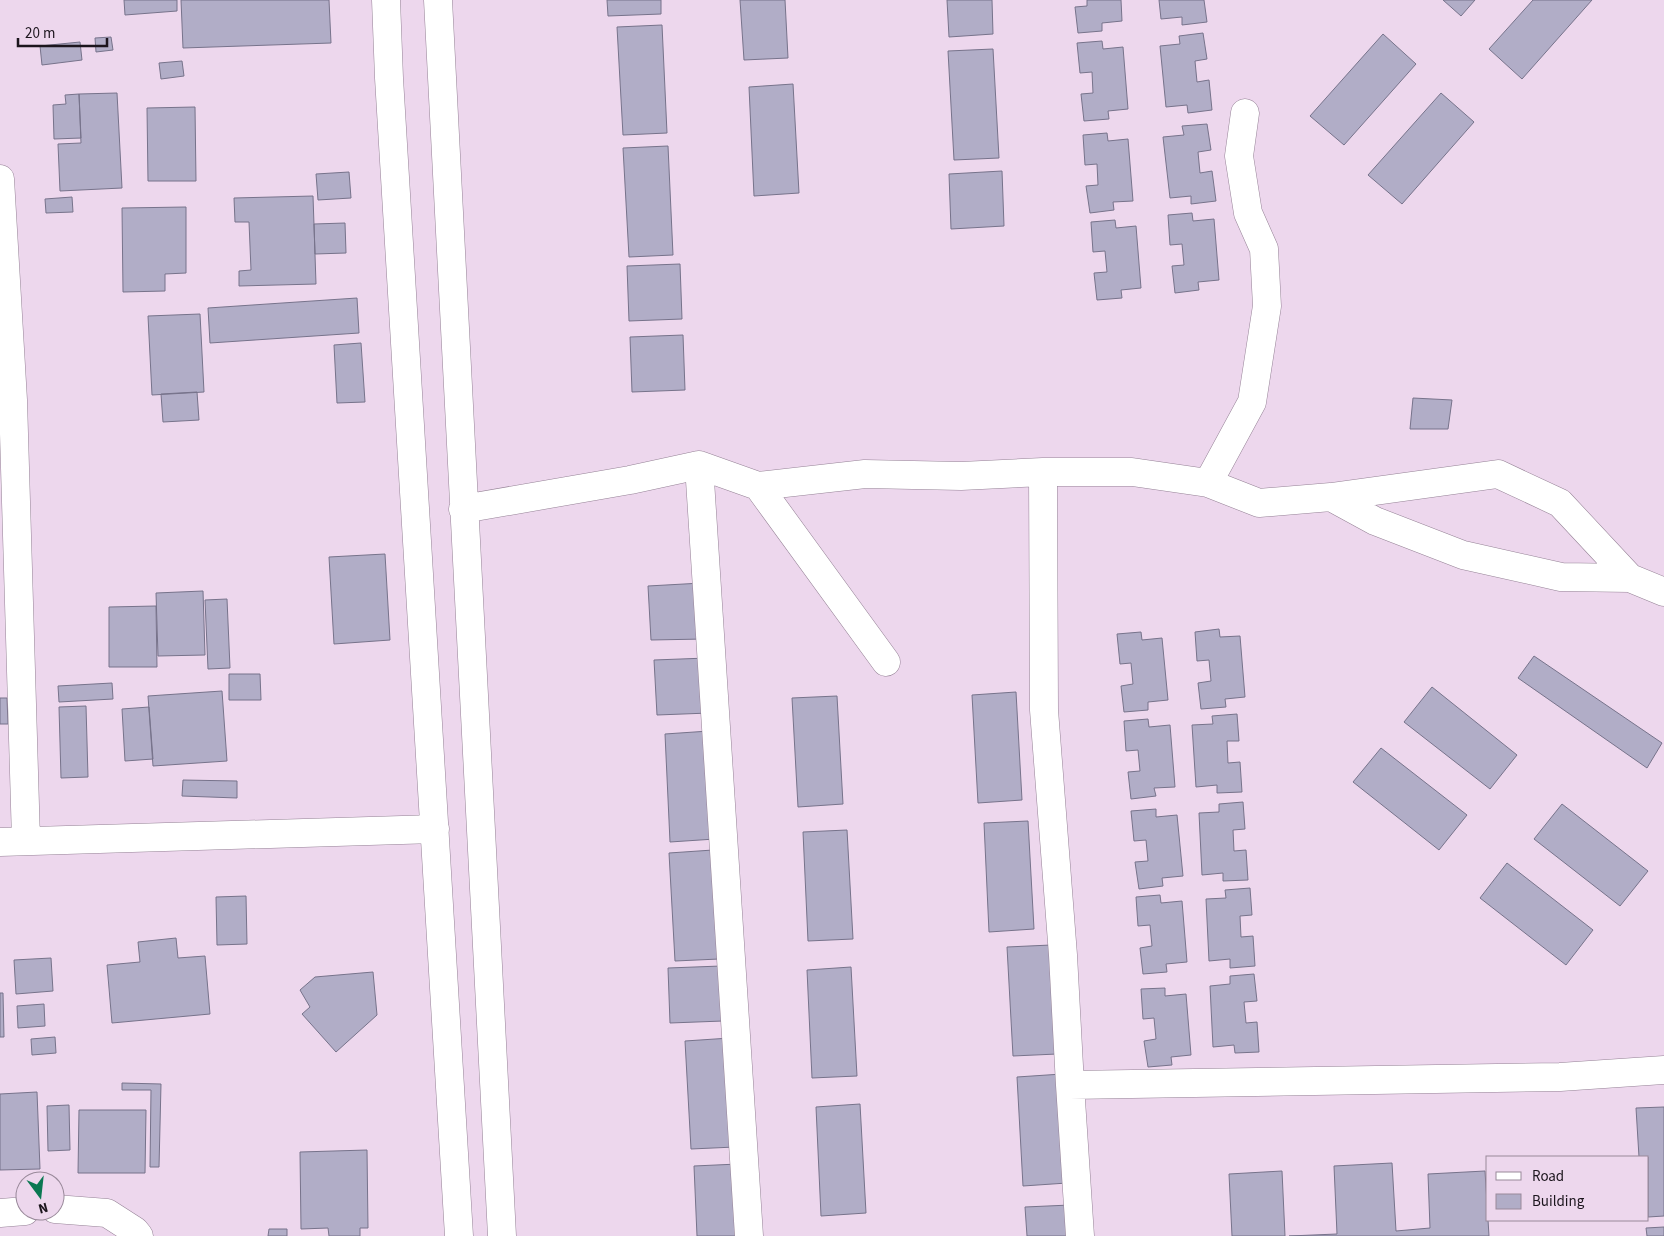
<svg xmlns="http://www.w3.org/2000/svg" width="1664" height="1236" viewBox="0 0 1664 1236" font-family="'Source Sans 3',sans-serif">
	<rect width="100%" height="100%" fill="#edd7ed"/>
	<path fill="#b1adc7" stroke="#77738b" d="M 124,0 L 177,0 L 177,11 L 125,15 Z
		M 181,0 L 329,0 L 331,43 L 183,48 Z
		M 607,0 L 661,0 L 661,14 L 608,16 Z
		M 740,0 L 785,0 L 788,58 L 744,60 Z
		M 947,0 L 992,0 L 993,34 L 949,37 Z
		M 1087,0 L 1121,0 L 1122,21 L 1102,23 L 1102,31 L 1078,33 L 1075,7 L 1087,6 Z
		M 1159,0 L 1204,0 L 1207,22 L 1182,25 L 1182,17 L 1161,19 Z
		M 1443,0 L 1475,0 L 1461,16 Z
		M 1533,0 L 1592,0 L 1522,79 L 1489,49 Z
		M 662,25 L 667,133 L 623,135 L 617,27 Z
		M 1203,33 L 1207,59 L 1195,61 L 1197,82 L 1209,80 L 1212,110 L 1188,113 L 1187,105 L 1166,107 L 1160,46 L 1180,44 L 1179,36 Z
		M 1383,34 L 1416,64 L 1344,145 L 1310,116 Z
		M 111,37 L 113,50 L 96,52 L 95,38 Z
		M 1102,41 L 1103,49 L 1123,47 L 1128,109 L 1108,111 L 1109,119 L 1084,121 L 1081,94 L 1093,93 L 1092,72 L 1080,73 L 1077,43 Z
		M 80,42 L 82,60 L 42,65 L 40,46 Z
		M 993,49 L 999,158 L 954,160 L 948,51 Z
		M 182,61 L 184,76 L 161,79 L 159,63 Z
		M 793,84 L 799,193 L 754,196 L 749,87 Z
		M 117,93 L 122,188 L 60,191 L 58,144 L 81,143 L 79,94 Z
		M 1441,93 L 1474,122 L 1402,204 L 1368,175 Z
		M 79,94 L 81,138 L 54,139 L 53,105 L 66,104 L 65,95 Z
		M 195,107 L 196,181 L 148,181 L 147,108 Z
		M 1207,124 L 1211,150 L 1198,152 L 1200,173 L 1212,171 L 1216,201 L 1191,204 L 1191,196 L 1170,198 L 1163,137 L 1184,135 L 1182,126 Z
		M 1107,133 L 1108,141 L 1128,139 L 1133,201 L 1113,202 L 1114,210 L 1090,213 L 1086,186 L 1098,185 L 1097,164 L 1085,165 L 1083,135 Z
		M 668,146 L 673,255 L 629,257 L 623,148 Z
		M 1002,171 L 1004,226 L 951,229 L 949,174 Z
		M 349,172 L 351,198 L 318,200 L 316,174 Z
		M 313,196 L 316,284 L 239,286 L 239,271 L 251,270 L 249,222 L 235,222 L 234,198 Z
		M 72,197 L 73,212 L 46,213 L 45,199 Z
		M 186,207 L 186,273 L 165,274 L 165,291 L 123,292 L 122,208 Z
		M 1192,213 L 1193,221 L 1214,219 L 1219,280 L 1198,282 L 1199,290 L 1175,293 L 1172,266 L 1184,265 L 1182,244 L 1170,245 L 1168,215 Z
		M 1115,220 L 1116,228 L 1136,226 L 1141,288 L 1121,290 L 1122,298 L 1097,300 L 1094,273 L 1107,272 L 1105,251 L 1093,252 L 1091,222 Z
		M 345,223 L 346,253 L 315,254 L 314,224 Z
		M 680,264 L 682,319 L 629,321 L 627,266 Z
		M 357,298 L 359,333 L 210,343 L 208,308 Z
		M 200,314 L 204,392 L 152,395 L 148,316 Z
		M 683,335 L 685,390 L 632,392 L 630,337 Z
		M 361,343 L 365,402 L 337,403 L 334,345 Z
		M 197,392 L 199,420 L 163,422 L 161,394 Z
		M 1413,398 L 1452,400 L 1448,429 L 1410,429 Z
		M 385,554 L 390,640 L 334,644 L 329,557 Z
		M 702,583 L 704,639 L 651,640 L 648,586 Z
		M 203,591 L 205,655 L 158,656 L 156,593 Z
		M 227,599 L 230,668 L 208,669 L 205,600 Z
		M 156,606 L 157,667 L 109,667 L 109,607 Z
		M 1219,629 L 1220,637 L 1240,636 L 1245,697 L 1225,699 L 1226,707 L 1201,709 L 1198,683 L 1211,681 L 1209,660 L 1197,661 L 1195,632 Z
		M 1141,632 L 1142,640 L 1162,638 L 1168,700 L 1148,702 L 1148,710 L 1124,712 L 1121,686 L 1133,684 L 1131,663 L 1120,664 L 1117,634 Z
		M 1534,656 L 1662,743 L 1647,768 L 1518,678 Z
		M 707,658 L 709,713 L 657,715 L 654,660 Z
		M 229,674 L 260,674 L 261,700 L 229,700 Z
		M 112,683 L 113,699 L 59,702 L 58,686 Z
		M 1432,687 L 1517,755 L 1490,789 L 1404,722 Z
		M 222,691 L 227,761 L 153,766 L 148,696 Z
		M 1016,692 L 1022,800 L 978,803 L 972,695 Z
		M 837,696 L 843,804 L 798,807 L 792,698 Z
		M 0,698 L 7,698 L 8,724 L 0,724 Z
		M 86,706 L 88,777 L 61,778 L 59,707 Z
		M 149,707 L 153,759 L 125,761 L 122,709 Z
		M 1237,714 L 1239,741 L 1227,741 L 1228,763 L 1240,762 L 1242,792 L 1217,793 L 1217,785 L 1196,787 L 1192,725 L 1213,724 L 1212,716 Z
		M 1148,719 L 1149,727 L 1170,725 L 1175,787 L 1154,788 L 1156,796 L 1131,799 L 1128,772 L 1140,771 L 1138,750 L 1126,751 L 1124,721 Z
		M 709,731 L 715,839 L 670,842 L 665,734 Z
		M 1381,748 L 1467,815 L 1439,850 L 1353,782 Z
		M 183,780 L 237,781 L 237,798 L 182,796 Z
		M 1243,802 L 1245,829 L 1233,830 L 1234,851 L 1246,850 L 1248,880 L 1223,881 L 1223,873 L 1202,875 L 1199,813 L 1219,812 L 1219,804 Z
		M 1562,804 L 1648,871 L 1620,906 L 1534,839 Z
		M 1156,809 L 1156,817 L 1177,815 L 1183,876 L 1162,878 L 1163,886 L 1139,889 L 1135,862 L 1148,861 L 1146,840 L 1134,841 L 1131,811 Z
		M 1028,821 L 1034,929 L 989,932 L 984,823 Z
		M 847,830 L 853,939 L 808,941 L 803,832 Z
		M 713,850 L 719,959 L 675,961 L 669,853 Z
		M 1507,863 L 1593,930 L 1566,965 L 1480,898 Z
		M 1250,888 L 1252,915 L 1240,916 L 1241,937 L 1253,936 L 1255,966 L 1230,968 L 1230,959 L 1209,961 L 1206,899 L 1226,898 L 1225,890 Z
		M 1160,895 L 1161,903 L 1182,901 L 1187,962 L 1166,964 L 1167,972 L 1143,974 L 1140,948 L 1152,946 L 1150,925 L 1138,926 L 1136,897 Z
		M 246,896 L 247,944 L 217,945 L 216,897 Z
		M 176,938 L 178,958 L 205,956 L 210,1014 L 112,1023 L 107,965 L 140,962 L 138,942 Z
		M 1051,945 L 1057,1054 L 1013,1056 L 1007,947 Z
		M 51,958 L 53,991 L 16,994 L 14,960 Z
		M 721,966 L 723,1021 L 670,1023 L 668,968 Z
		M 851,967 L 857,1076 L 812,1078 L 807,970 Z
		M 373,972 L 377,1015 L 336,1052 L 302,1014 L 310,1007 L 300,990 L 315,977 Z
		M 1254,974 L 1257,1001 L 1244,1002 L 1246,1023 L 1257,1022 L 1259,1052 L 1235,1053 L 1234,1045 L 1213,1047 L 1210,986 L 1230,984 L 1230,976 Z
		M 1165,988 L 1165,996 L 1186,994 L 1191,1055 L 1171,1057 L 1172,1065 L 1148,1067 L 1144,1041 L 1156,1039 L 1154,1018 L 1143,1019 L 1141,989 Z
		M 0,993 L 3,993 L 4,1037 L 0,1037 Z
		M 44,1004 L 45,1026 L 18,1028 L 17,1006 Z
		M 55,1037 L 56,1053 L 32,1055 L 31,1039 Z
		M 730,1038 L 735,1147 L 691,1149 L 685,1041 Z
		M 1062,1074 L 1067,1183 L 1023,1186 L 1017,1077 Z
		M 122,1083 L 161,1084 L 159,1167 L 150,1167 L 151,1090 L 122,1090 Z
		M 37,1092 L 40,1169 L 0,1170 L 0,1094 Z
		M 860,1104 L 866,1213 L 821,1216 L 816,1107 Z
		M 69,1105 L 70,1150 L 48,1151 L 47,1106 Z
		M 1664,1107 L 1664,1216 L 1648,1217 L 1648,1157 L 1639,1157 L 1636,1108 Z
		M 79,1110 L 146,1110 L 145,1173 L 78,1173 Z
		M 367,1150 L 368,1228 L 360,1228 L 360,1236 L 329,1236 L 328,1228 L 301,1229 L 300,1152 Z
		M 1392,1163 L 1396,1231 L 1430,1228 L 1428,1174 L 1485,1171 L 1489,1236 L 1289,1236 L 1337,1234 L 1334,1166 Z
		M 738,1164 L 742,1236 L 697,1236 L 694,1166 Z
		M 1282,1171 L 1285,1236 L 1232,1236 L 1229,1174 Z
		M 1070,1205 L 1071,1236 L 1027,1236 L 1025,1207 Z
		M 1664,1227 L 1664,1236 L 1647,1236 L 1646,1228 Z
		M 269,1229 L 287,1229 L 287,1236 L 268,1236 Z"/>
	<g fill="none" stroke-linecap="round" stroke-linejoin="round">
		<g stroke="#958296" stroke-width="29">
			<path id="minor" d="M 386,0 L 389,78 L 459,1236
				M 438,0 L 502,1236
				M 0,179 L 13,400 L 26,840
				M 699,465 L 749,1236
				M 1043,472 L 1044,710 L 1063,955 L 1070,1085 L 1080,1236
				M 1208,483 L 1252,402 L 1267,306 L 1264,249 L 1248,213 L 1239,156 L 1245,113
				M 758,486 L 886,662
				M 1331,497 L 1375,521 L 1463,555 L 1561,577 L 1630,578
				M 463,509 L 630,480 L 699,465 L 758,486 L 865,474 L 961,476 L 1043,472 L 1132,472 L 1208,483 L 1259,503 L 1331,497 L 1498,474 L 1560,503 L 1630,578 L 1664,592
				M 0,842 L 435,829
				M 1070,1085 L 1560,1077 L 1664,1070
				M 55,1209 L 107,1213 L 135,1231 L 139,1236
				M 0,1213 L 25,1211"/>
		</g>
		<use href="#minor" stroke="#fff" stroke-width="28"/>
	</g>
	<rect x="1486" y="1156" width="162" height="65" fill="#edd7ed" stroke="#99899a"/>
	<rect x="1496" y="1172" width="25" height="8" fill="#ffffff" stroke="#99899a"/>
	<text x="1532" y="1181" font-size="15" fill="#1c151d">Road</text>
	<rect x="1496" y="1194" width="25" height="15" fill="#b1adc7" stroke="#99899a"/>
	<text x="1532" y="1206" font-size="15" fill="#1c151d">Building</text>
	<g transform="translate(40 1196) rotate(165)"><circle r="24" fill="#edd7ed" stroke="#99899a"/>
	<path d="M0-4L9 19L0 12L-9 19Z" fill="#0a7852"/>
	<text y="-8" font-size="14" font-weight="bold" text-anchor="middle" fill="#1c151d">N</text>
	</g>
	<path d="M18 38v8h89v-8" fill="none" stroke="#1c151d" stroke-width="2.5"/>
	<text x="25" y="38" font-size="15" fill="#1c151d" stroke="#edd7ed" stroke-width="4" paint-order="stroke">20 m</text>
</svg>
